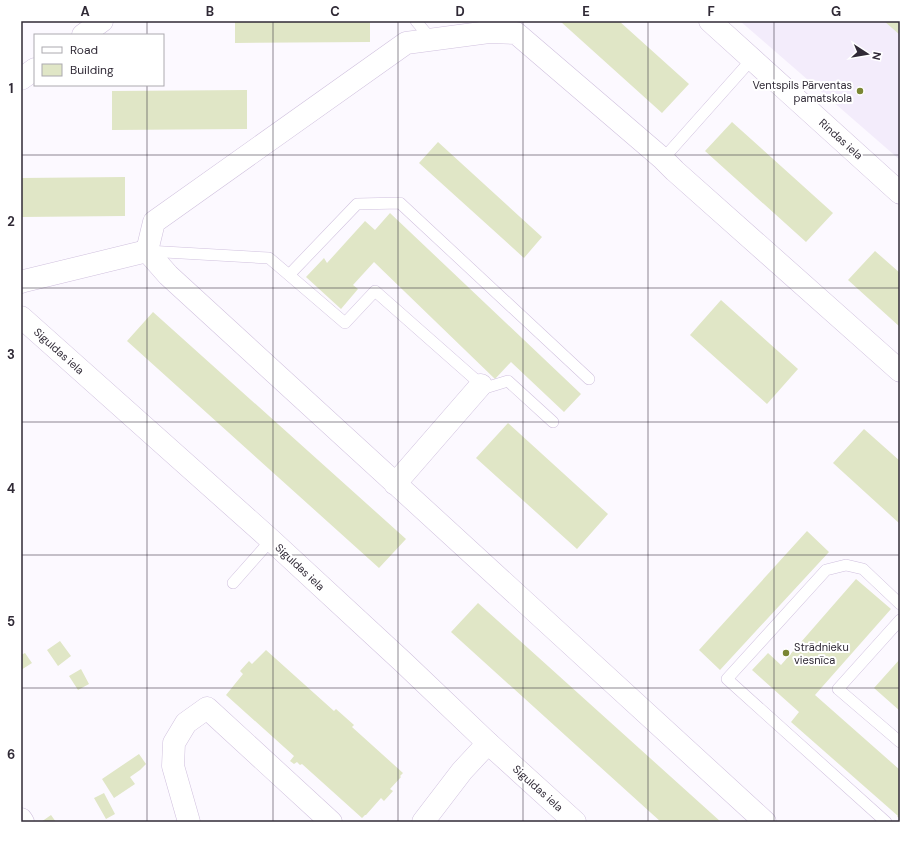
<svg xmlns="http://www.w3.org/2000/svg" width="921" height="843" viewBox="0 0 921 843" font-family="'DM Sans',sans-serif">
	<rect width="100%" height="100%" fill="#fcf9ff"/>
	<path fill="#f3ecfb" d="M 740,21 L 900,21 L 900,160 Z"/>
	<path fill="#e0e6c6" d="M 235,21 L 370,21 L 370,42 L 235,43 Z
		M 563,21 L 619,21 L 689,84 L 662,113 L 561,22 Z
		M 884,21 L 900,21 L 900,35 Z
		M 247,90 L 247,129 L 112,130 L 112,91 Z
		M 732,122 L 833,213 L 806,242 L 705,151 Z
		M 438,142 L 542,237 L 524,258 L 419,163 Z
		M 125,177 L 125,216 L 21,217 L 21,178 Z
		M 390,213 L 581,394 L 564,412 L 511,362 L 495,379 L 374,262 L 353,285 L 358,289 L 341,309 L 306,277 L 324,258 L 327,263 L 365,221 L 375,230 Z
		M 875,251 L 900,273 L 900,327 L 848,280 Z
		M 721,300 L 798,369 L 767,404 L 690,335 Z
		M 153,312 L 406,539 L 379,568 L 127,341 Z
		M 508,423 L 608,514 L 577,549 L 476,458 Z
		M 864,429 L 900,461 L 900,524 L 833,463 Z
		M 807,531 L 829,552 L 720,670 L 699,650 Z
		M 856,579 L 891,609 L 815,695 L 900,770 L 900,819 L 897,816 L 898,816 L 791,722 L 799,712 L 752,670 L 768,653 L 781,665 Z
		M 478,603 L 721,822 L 661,822 L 451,632 Z
		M 60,641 L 71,656 L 58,666 L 47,650 Z
		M 266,650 L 334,711 L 336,709 L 354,725 L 352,727 L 403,773 L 400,776 L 401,777 L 390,789 L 393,791 L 384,801 L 381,798 L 366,815 L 365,815 L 362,818 L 302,764 L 300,765 L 297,762 L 294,764 L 290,761 L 294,756 L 226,695 L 243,674 L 240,671 L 249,661 L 252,664 Z
		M 25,653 L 32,663 L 21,670 L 21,655 Z
		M 900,659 L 900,711 L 874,688 Z
		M 81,669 L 89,684 L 78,690 L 69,676 Z
		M 139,754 L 146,764 L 140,770 L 130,777 L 135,784 L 114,798 L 102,779 Z
		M 104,793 L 115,814 L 106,819 L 94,798 Z
		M 51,815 L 56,822 L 41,822 Z"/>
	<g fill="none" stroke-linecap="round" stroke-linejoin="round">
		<g stroke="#d0c1de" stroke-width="12">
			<path id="lane" d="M 416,21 L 431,39
				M 663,159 L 752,59
				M 147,251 L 269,258 L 289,275 L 357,204 L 400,203 L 589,379
				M 289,275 L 345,323 L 375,291 L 485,388 L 508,381 L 553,422
				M 233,583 L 271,540
				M 900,620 L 838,689 L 900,742
				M 886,822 L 727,679 L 826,570 L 846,565 L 863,569 L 900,604"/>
		</g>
		<g stroke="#d0c1de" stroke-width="23">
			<path id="street" d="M 710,21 L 900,193
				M 147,251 L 154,222 L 406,43 L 489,32 L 516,33 L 663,159 L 675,171 L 900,371
				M 21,282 L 24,281 L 147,251 L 168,275 L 765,822
				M 395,484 L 481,385
				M 21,819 L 23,822
				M 189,822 L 173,766 L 174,743 L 186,723 L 207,708 L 331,822
				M 423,822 L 462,771 L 488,743"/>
		</g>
		<g stroke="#d0c1de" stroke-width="23">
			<path id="secondary" d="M 83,35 L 102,21
				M 21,79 L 35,69
				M 21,317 L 271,540 L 403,662 L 488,743 L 575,822"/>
		</g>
		<use href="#lane" stroke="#fff" stroke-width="11"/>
		<use href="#street" stroke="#fff" stroke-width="22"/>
		<use href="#secondary" stroke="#fff" stroke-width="22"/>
	</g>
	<path fill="none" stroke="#302a36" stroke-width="1" stroke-opacity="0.55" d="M 147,21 L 147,35M 273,21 L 273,822M 398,21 L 398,822M 523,21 L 523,822M 648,21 L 648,822M 774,21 L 774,822M 147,85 L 147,822M 21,155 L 900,155M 21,288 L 900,288M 21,422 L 900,422M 21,555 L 900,555M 21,688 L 900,688"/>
	<g fill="#7a8633" stroke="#fff" stroke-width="1.5">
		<circle cx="860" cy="91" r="4"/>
		<circle cx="786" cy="653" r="4"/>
	</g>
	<g text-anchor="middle" stroke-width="4" stroke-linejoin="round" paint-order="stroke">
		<g font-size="11" fill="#302a36" stroke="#fff" text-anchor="end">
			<text x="852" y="89">Ventspils Pārventas<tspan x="852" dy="13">pamatskola</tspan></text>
			<text x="794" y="651" text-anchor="start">Strādnieku<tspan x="794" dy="13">viesnīca</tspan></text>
		</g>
		<g font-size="11" fill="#302a36" stroke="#fff">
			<text transform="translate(841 139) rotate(42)" y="4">Rindas iela</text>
			<text transform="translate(59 351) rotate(42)" y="4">Siguldas iela</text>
			<text transform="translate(300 567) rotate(43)" y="4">Siguldas iela</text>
			<text transform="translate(538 788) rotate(42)" y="4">Siguldas iela</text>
		</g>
	</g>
	<rect width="921" height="843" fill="none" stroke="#ffffff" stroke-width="44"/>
	<rect x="34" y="34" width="130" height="52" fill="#ffffff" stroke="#acaaaf"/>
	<rect x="42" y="47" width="20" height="6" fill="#ffffff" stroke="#acaaaf"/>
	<text x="70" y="54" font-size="12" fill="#302a36">Road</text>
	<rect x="42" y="64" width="20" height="12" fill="#e0e6c6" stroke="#acaaaf"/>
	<text x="70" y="74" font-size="12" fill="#302a36">Building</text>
	<g transform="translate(867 54) rotate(102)" stroke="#ffffff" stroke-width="3" paint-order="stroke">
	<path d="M0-3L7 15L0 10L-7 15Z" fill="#302a36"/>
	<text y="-6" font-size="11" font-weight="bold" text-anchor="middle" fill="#302a36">N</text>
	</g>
	<rect x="22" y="22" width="877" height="799" fill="none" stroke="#302a36" stroke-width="1.5"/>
	<g font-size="13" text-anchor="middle" font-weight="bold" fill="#302a36">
		<text x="85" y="16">A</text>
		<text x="210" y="16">B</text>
		<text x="335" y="16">C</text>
		<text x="460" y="16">D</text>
		<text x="586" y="16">E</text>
		<text x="711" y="16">F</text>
		<text x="836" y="16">G</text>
		<text x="11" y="93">1</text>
		<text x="11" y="226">2</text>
		<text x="11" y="359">3</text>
		<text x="11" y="493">4</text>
		<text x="11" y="626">5</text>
		<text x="11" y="759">6</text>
	</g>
</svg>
